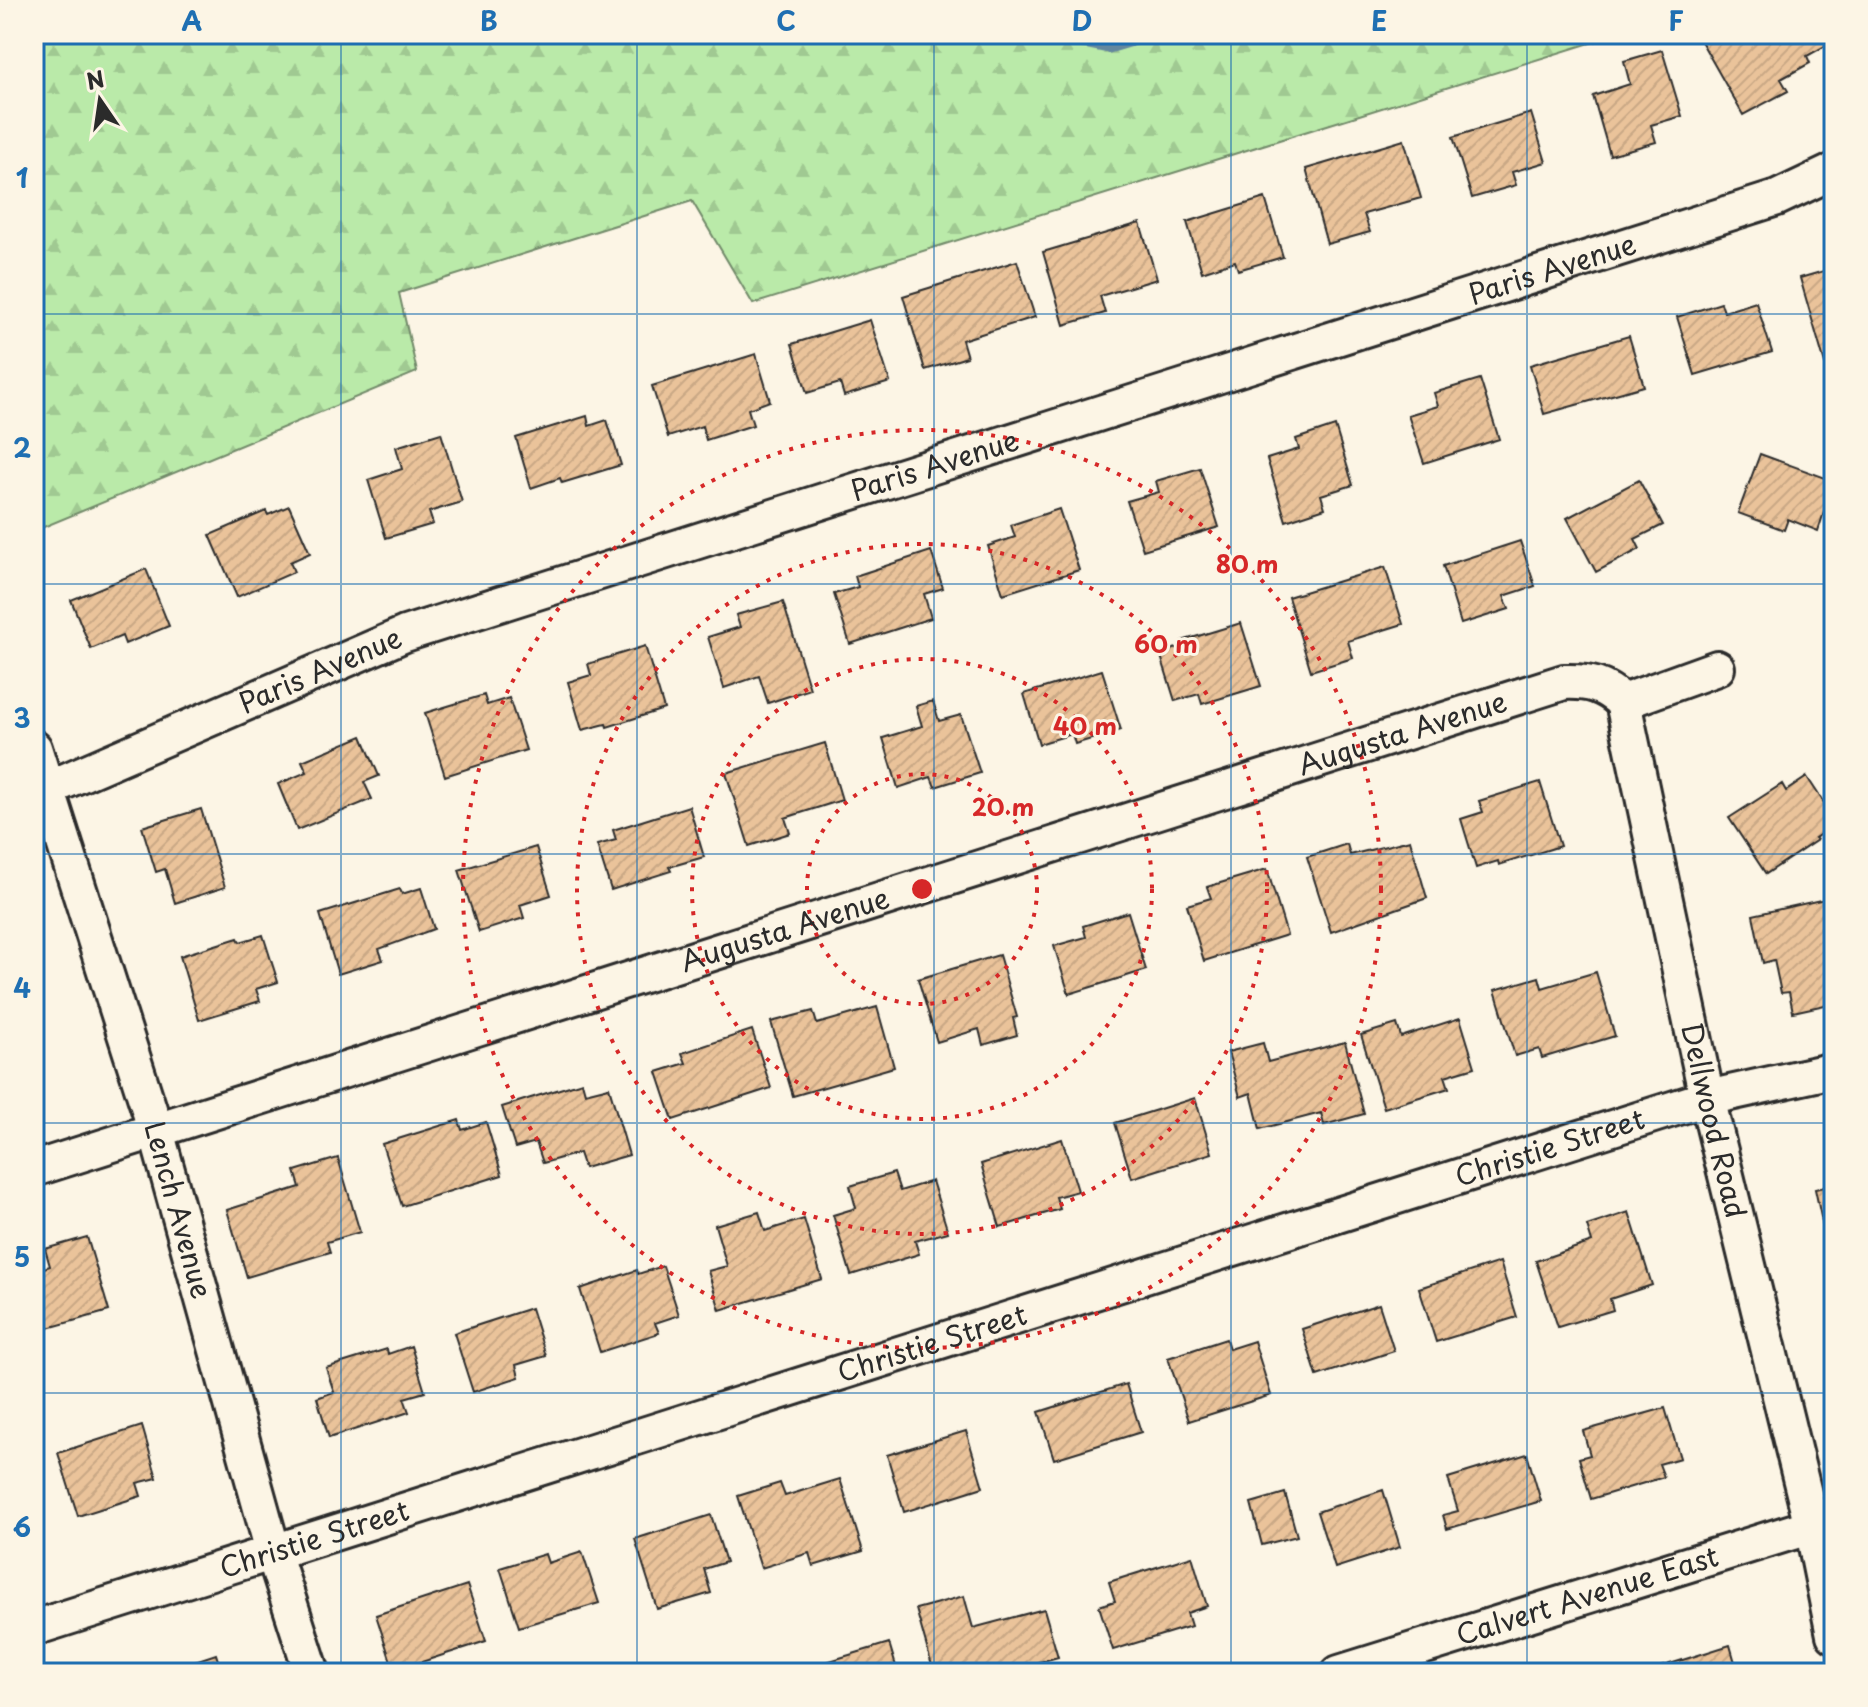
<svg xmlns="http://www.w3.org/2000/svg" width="1868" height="1707" viewBox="0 0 1868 1707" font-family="'Playpen Sans',sans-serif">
	<defs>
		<pattern id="forest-firs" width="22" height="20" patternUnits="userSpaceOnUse" patternTransform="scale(2)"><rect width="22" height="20" fill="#baeaa9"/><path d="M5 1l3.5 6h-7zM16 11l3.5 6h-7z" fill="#a0c992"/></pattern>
		<pattern id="building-hatch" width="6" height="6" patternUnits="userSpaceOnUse" patternTransform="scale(2)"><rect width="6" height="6" fill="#eac39a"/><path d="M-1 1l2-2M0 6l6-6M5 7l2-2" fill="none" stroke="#c9a885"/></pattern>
	</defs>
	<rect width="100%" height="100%" fill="#fcf5e5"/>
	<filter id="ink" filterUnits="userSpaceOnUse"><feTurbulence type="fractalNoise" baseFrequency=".0125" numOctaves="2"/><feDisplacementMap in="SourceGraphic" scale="16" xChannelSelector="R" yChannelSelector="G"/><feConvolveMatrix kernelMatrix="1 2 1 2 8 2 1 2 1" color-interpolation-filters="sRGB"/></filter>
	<g filter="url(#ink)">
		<path fill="url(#forest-firs)" stroke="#728a6a" stroke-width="2" d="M 34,34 L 1619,34 L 753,304 L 692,201 L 399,293 L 417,372 L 34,531 Z"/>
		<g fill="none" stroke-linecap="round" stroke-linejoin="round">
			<path stroke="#64879e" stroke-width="11" d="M 1041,34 L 1109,48 L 1155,34"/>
		</g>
		<path fill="url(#building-hatch)" stroke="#2b2b2b" stroke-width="2" d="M 1697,34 L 1820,34 L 1827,45 L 1807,56 L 1810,63 L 1781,79 L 1788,91 L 1743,115 Z
			M 1662,50 L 1682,116 L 1651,125 L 1656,142 L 1610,155 L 1593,96 L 1630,84 L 1624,61 Z
			M 1531,113 L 1546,162 L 1512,172 L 1516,185 L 1472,198 L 1453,137 Z
			M 1404,140 L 1421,198 L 1364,214 L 1370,232 L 1327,244 L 1306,169 Z
			M 1265,198 L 1283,257 L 1238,270 L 1235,261 L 1202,272 L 1187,222 Z
			M 1140,223 L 1157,279 L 1100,296 L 1105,313 L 1064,325 L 1043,252 Z
			M 1017,261 L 1035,317 L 962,340 L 967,357 L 925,370 L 903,296 Z
			M 1834,268 L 1834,361 L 1825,364 L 1800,278 Z
			M 1756,302 L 1772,352 L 1695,375 L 1677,317 L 1721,303 L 1724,312 Z
			M 870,320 L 890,382 L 844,396 L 840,383 L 807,393 L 792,344 Z
			M 1629,336 L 1644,386 L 1544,414 L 1530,365 Z
			M 756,354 L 770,401 L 748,409 L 753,425 L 706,440 L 702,426 L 668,437 L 652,386 Z
			M 1480,379 L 1499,439 L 1424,463 L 1408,415 L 1438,406 L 1434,393 Z
			M 587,416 L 589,426 L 607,420 L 621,465 L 562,483 L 560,478 L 531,488 L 516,438 Z
			M 1335,426 L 1353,485 L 1321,495 L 1325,508 L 1286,521 L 1267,459 L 1299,449 L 1296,439 Z
			M 441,433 L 462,502 L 429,512 L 433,524 L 386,538 L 368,480 L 402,469 L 396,447 Z
			M 1760,454 L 1834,481 L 1818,531 L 1788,519 L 1784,530 L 1738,513 Z
			M 1200,468 L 1219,527 L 1143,550 L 1127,501 L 1159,492 L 1156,481 Z
			M 1639,480 L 1663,525 L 1635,539 L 1640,549 L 1596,572 L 1567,518 Z
			M 289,506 L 310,553 L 290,562 L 294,572 L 237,597 L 210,535 L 266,511 L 268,515 Z
			M 1059,509 L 1079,570 L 1003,594 L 988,546 L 1015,537 L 1011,525 Z
			M 1520,541 L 1535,586 L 1504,596 L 1509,609 L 1461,624 L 1443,566 Z
			M 931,551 L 943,588 L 924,594 L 931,618 L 850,644 L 834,594 L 858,587 L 855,576 Z
			M 1385,567 L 1403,624 L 1348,641 L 1353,658 L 1311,671 L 1288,597 Z
			M 146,569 L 169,626 L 125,644 L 122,636 L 91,649 L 71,600 Z
			M 783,602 L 810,689 L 768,703 L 759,676 L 724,688 L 708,637 L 740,627 L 736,615 Z
			M 1241,623 L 1261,686 L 1202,704 L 1199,694 L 1175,701 L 1160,653 L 1184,646 L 1182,641 Z
			M 645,646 L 664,709 L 607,727 L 606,724 L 582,730 L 568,682 L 591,675 L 588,664 Z
			M 1102,670 L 1121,730 L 1075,744 L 1072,734 L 1039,744 L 1024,694 Z
			M 484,695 L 487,705 L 509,698 L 526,750 L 445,776 L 425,713 Z
			M 933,701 L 939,721 L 961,715 L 980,773 L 935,787 L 931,777 L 898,788 L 883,738 L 922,726 L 916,706 Z
			M 362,736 L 379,776 L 364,782 L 372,799 L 297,830 L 278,784 L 307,772 L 302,761 Z
			M 825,743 L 842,800 L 785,818 L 790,833 L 749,846 L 726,773 Z
			M 1807,777 L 1834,818 L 1834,825 L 1815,838 L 1817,840 L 1766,874 L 1729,818 L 1782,784 L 1786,791 Z
			M 1540,782 L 1560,846 L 1499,865 L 1498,861 L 1476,868 L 1461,819 L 1483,812 L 1479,801 Z
			M 689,806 L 704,857 L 669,867 L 671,871 L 611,890 L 597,845 L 616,840 L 613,830 Z
			M 201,809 L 225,887 L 175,903 L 165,869 L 156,872 L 142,827 Z
			M 1410,840 L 1427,898 L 1331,932 L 1307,857 L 1347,844 L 1350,855 Z
			M 536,847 L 551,895 L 520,905 L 524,918 L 479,932 L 459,870 Z
			M 1267,869 L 1287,935 L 1204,961 L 1187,905 L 1211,898 L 1207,887 Z
			M 421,888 L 434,929 L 379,949 L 383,960 L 338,974 L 320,914 L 400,889 L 402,894 Z
			M 1834,897 L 1834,949 L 1826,951 L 1834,1003 L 1793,1012 L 1789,992 L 1781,993 L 1774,960 L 1763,963 L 1753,915 Z
			M 1128,912 L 1146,970 L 1069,994 L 1054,946 L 1086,937 L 1083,926 Z
			M 263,935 L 278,982 L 256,989 L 260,1001 L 199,1020 L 180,956 L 238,938 L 240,942 Z
			M 999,955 L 1017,1017 L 1013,1018 L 1017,1035 L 983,1045 L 979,1029 L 937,1042 L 918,979 Z
			M 1596,972 L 1615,1036 L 1542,1058 L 1539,1049 L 1515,1056 L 1495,990 L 1539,977 L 1542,988 Z
			M 877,1007 L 894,1067 L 793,1096 L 771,1022 L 813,1011 L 817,1024 Z
			M 1460,1018 L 1475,1067 L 1445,1076 L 1449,1088 L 1384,1108 L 1361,1035 L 1397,1024 L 1401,1037 Z
			M 752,1030 L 771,1088 L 673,1120 L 657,1072 L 686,1063 L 682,1053 Z
			M 1345,1042 L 1364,1114 L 1324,1125 L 1321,1113 L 1260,1129 L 1251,1093 L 1240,1097 L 1228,1052 L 1263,1043 L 1268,1062 Z
			M 582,1082 L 585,1093 L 609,1087 L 629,1155 L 584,1168 L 579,1153 L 543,1163 L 536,1142 L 515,1148 L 502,1107 Z
			M 1195,1098 L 1212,1153 L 1132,1178 L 1115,1123 Z
			M 459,1120 L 462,1130 L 486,1122 L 502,1175 L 402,1206 L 382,1144 Z
			M 1062,1139 L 1078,1191 L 1056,1197 L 1060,1209 L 1000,1227 L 981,1164 Z
			M 338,1158 L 360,1232 L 327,1242 L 330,1252 L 247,1277 L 227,1210 L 300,1187 L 295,1171 Z
			M 894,1173 L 900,1191 L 932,1181 L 948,1232 L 915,1241 L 919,1254 L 851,1275 L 833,1215 L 856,1208 L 850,1186 Z
			M 1834,1185 L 1834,1244 L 1827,1245 L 1815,1189 Z
			M 759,1212 L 765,1231 L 804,1219 L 822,1279 L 720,1310 L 708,1271 L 727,1266 L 715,1225 Z
			M 1629,1212 L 1652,1285 L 1610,1299 L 1613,1310 L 1558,1327 L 1536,1261 L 1592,1242 L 1587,1226 Z
			M 87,1237 L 109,1311 L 34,1332 L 34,1271 L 50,1266 L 45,1249 Z
			M 1500,1262 L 1517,1317 L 1436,1342 L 1419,1288 Z
			M 663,1266 L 679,1315 L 655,1323 L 659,1333 L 600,1352 L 580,1289 L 637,1270 L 638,1274 Z
			M 1379,1304 L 1394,1351 L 1317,1376 L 1302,1329 Z
			M 531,1308 L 546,1356 L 516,1365 L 519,1377 L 473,1392 L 454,1333 Z
			M 1226,1339 L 1229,1349 L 1254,1341 L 1271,1395 L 1189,1421 L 1168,1358 Z
			M 411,1346 L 425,1392 L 404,1398 L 409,1412 L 329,1438 L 317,1398 L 334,1392 L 326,1368 L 387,1349 L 388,1354 Z
			M 1126,1384 L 1141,1432 L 1054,1459 L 1039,1412 Z
			M 1665,1408 L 1680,1458 L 1659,1464 L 1664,1477 L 1591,1499 L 1579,1458 L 1590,1455 L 1583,1431 Z
			M 142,1426 L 157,1478 L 137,1483 L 141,1496 L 78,1516 L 58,1453 Z
			M 966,1431 L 983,1487 L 904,1512 L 887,1455 Z
			M 1527,1454 L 1541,1501 L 1447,1529 L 1443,1515 L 1458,1511 L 1448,1478 Z
			M 840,1479 L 863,1551 L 813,1566 L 809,1553 L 761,1568 L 738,1496 L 780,1483 L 785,1496 Z
			M 1383,1490 L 1400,1547 L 1335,1568 L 1317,1512 Z
			M 1285,1493 L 1297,1536 L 1262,1545 L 1251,1503 Z
			M 711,1515 L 726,1562 L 704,1569 L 711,1593 L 657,1609 L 635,1539 Z
			M 582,1552 L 599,1603 L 519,1627 L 500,1568 L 545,1554 L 548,1563 Z
			M 1192,1556 L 1207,1606 L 1187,1613 L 1191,1626 L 1113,1650 L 1099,1606 L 1115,1601 L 1109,1582 Z
			M 467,1585 L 486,1641 L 394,1671 L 376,1615 Z
			M 964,1596 L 973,1628 L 1044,1609 L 1058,1657 L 1000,1673 L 934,1673 L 916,1609 Z
			M 889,1643 L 898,1673 L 790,1673 Z
			M 1730,1645 L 1738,1673 L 1652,1673 L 1651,1670 Z
			M 216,1654 L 222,1673 L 175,1673 L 174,1668 Z"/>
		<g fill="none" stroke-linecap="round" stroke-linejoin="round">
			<g stroke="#2b2b2b" stroke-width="40">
				<g id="minor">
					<path id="s1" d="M 1623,702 L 1707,1098 L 1812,1526 L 1834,1635"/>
					<path d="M 1623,702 L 1717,668"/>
					<path id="s2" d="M 34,748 L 156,1131 L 274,1555 L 312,1673"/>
					<path id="s3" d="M 47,789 L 405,634 L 1777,198 L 1834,171"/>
					<path id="s4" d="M 34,1169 L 1564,682 C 1590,681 1604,685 1623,702"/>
					<path id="s5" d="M 34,1628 L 1707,1098 L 1834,1070"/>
					<path id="s6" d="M 1339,1673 L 1831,1520"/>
				</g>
			</g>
			<use href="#minor" stroke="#fcf5e5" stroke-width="34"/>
		</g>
	</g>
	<path fill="none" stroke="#1f6fb2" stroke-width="2" stroke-opacity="0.55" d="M 341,34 L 341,1673M 637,34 L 637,1673M 934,34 L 934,1673M 1231,34 L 1231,1673M 1527,34 L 1527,1673M 34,314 L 1834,314M 34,584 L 1834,584M 34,854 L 1834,854M 34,1123 L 1834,1123M 34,1393 L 1834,1393"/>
	<g fill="none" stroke="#d62828" stroke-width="4" stroke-dasharray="4 8">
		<circle cx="922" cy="889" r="115"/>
		<circle cx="922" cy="889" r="230"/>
		<circle cx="922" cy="889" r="345"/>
		<circle cx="922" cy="889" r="459"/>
	</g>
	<g text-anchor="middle" stroke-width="6" stroke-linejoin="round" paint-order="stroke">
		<g font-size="28" fill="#2b2b2b" stroke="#fcf5e5">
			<text dy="10" stroke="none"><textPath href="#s3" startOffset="1594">Paris Avenue</textPath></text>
			<text dy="10" stroke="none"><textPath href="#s3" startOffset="946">Paris Avenue</textPath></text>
			<text dy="10" stroke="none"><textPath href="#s3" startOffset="298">Paris Avenue</textPath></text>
			<text dy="10" stroke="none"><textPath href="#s4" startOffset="1436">Augusta Avenue</textPath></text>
			<text dy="10" stroke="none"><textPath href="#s4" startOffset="788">Augusta Avenue</textPath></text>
			<text dy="10" stroke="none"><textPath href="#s1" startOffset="428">Dellwood Road</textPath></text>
			<text dy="10" stroke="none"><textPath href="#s5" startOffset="1590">Christie Street</textPath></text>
			<text dy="10" stroke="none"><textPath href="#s2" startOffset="484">Lench Avenue</textPath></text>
			<text dy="10" stroke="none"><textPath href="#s5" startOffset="942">Christie Street</textPath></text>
			<text dy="10" stroke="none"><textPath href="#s5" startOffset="294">Christie Street</textPath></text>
			<text dy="10" stroke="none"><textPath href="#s6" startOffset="260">Calvert Avenue East</textPath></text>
		</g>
	</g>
	<circle cx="922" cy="889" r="12" fill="#d62828" stroke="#fcf5e5" stroke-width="4"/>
	<g font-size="24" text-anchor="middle" font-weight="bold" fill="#d62828" stroke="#fcf5e5" stroke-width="6" stroke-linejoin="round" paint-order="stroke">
		<text x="1247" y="573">80 m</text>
		<text x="1166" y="653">60 m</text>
		<text x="1085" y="735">40 m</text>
		<text x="1003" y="816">20 m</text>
	</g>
	<rect width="1868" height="1707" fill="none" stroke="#fcf5e5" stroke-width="88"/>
	<g transform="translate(100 100) rotate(347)" stroke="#fcf5e5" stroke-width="6" paint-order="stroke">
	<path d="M0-6L14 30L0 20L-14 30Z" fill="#2b2b2b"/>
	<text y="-12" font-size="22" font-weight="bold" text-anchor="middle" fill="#2b2b2b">N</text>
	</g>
	<rect x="44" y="44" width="1780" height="1619" fill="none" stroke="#1f6fb2" stroke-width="3"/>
	<g font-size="26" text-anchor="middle" font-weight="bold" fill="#1f6fb2">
		<text x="192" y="31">A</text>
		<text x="489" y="31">B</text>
		<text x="786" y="31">C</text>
		<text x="1082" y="31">D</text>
		<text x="1379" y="31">E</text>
		<text x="1676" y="31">F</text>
		<text x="22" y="188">1</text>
		<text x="22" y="458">2</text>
		<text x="22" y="728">3</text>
		<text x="22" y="998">4</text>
		<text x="22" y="1267">5</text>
		<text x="22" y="1537">6</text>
	</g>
</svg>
